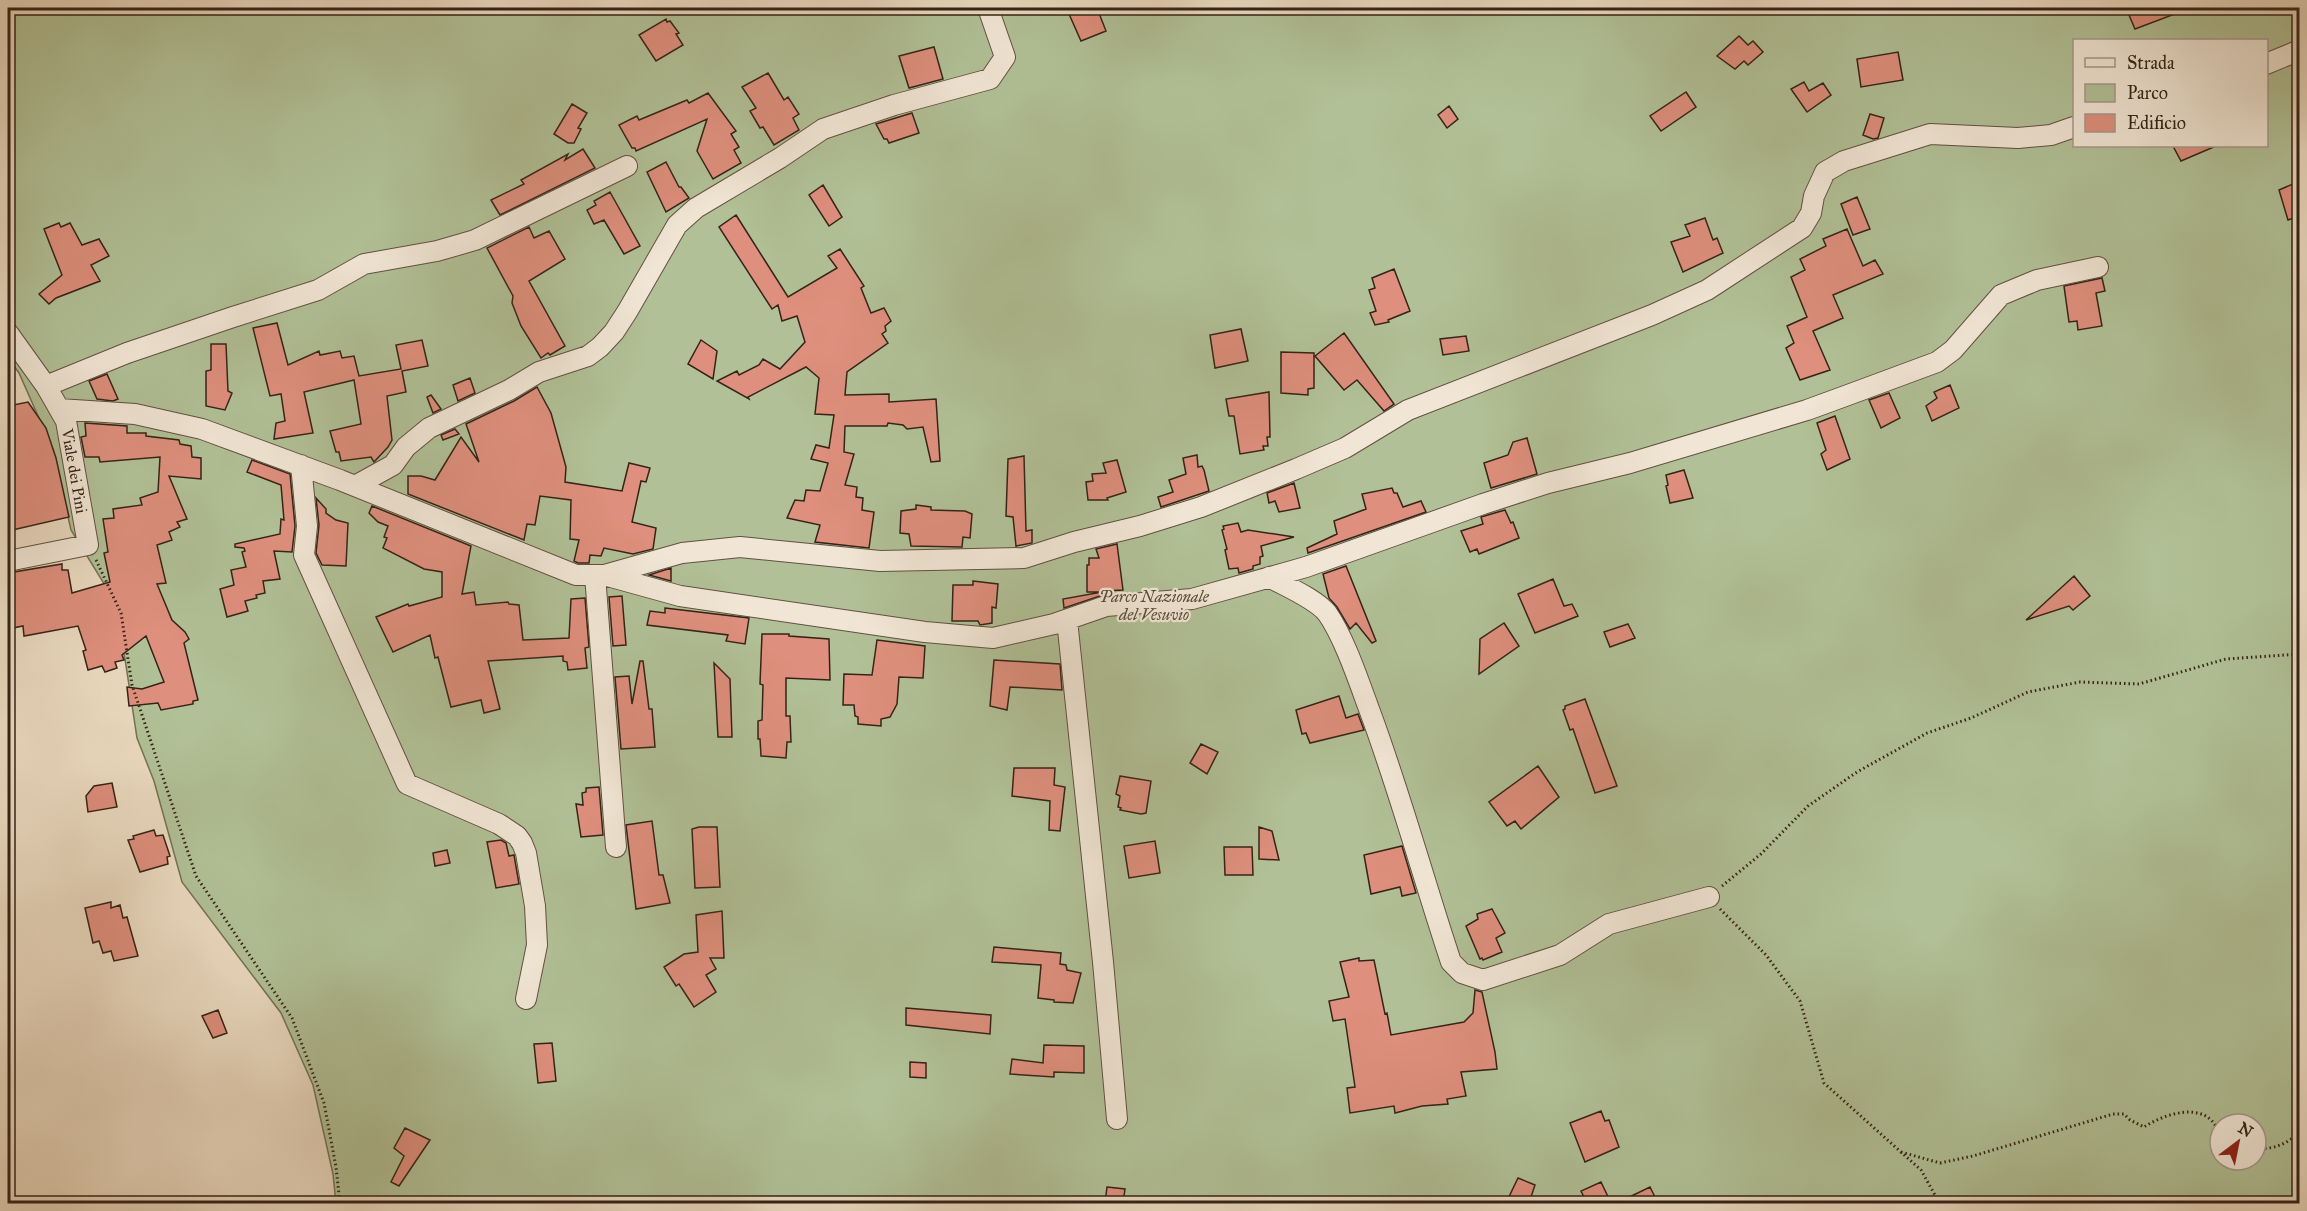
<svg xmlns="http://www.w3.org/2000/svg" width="2307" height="1211" viewBox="0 0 2307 1211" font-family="'IM FELL Great Primer',serif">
	<rect width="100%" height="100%" fill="#ead9bf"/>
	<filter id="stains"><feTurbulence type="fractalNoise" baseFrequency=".00333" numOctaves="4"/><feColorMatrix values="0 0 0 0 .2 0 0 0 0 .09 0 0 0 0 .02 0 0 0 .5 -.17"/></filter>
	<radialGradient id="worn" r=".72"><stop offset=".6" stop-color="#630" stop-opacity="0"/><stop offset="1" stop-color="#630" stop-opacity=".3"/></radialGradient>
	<path fill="#b1c096" stroke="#737256" stroke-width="1.5" fill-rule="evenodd" d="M 8,8 L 2299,8 L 2299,1203 L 336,1203 L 333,1174 L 313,1085 L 281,1013 L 182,882 L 154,781 L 137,738 L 125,659 L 111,595 L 71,530 L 53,450 L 19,373 L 8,358 ZM 2074,40 L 2266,40 L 2266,146 L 2074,146 ZM 2220,1124 L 2256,1124 L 2256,1160 L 2220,1160 Z"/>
	<path fill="#de8f7d" stroke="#352317" stroke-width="1.5" d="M 1086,8 L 1097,8 L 1106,31 L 1081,41 L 1069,14 Z
		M 2126,8 L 2188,8 L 2188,9 L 2135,29 Z
		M 666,19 L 667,22 L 670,21 L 679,33 L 676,34 L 683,45 L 656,61 L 639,35 Z
		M 1739,36 L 1748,45 L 1753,41 L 1763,52 L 1748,65 L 1744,61 L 1735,69 L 1717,56 Z
		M 934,47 L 943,79 L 909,88 L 899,56 Z
		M 1898,52 L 1903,80 L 1861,87 L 1857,59 Z
		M 768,73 L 784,100 L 788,97 L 799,114 L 793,118 L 799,130 L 774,145 L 763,127 L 760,128 L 750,111 L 756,108 L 742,87 Z
		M 1804,82 L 1809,91 L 1823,83 L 1831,95 L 1807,112 L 1791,89 Z
		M 1686,92 L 1696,107 L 1661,131 L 1650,116 Z
		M 708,93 L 736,131 L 731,134 L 739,147 L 734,150 L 741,163 L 713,179 L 697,151 L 707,119 L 636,151 L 635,148 L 632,148 L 619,125 L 637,116 L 639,120 L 687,100 L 689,103 Z
		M 572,104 L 587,113 L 578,128 L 581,129 L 574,143 L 568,143 L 554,134 Z
		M 1449,106 L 1458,119 L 1447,128 L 1438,115 Z
		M 912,113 L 919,133 L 889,143 L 887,139 L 884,139 L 876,124 Z
		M 1870,114 L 1884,118 L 1878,138 L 1873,139 L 1863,135 Z
		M 2173,146 L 2216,146 L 2181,161 Z
		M 583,149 L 595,168 L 500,215 L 491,200 L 524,184 L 521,180 L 568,154 L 565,160 Z
		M 666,162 L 679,187 L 681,187 L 689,198 L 666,212 L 647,172 Z
		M 2300,181 L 2300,216 L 2288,220 L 2279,190 Z
		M 823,185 L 842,217 L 829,226 L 809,195 Z
		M 610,192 L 640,246 L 624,254 L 604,220 L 594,224 L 587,210 L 596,205 L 594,201 Z
		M 1857,197 L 1870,229 L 1853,235 L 1841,204 Z
		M 736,215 L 788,297 L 837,268 L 828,256 L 840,249 L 864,286 L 861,288 L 871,313 L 884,308 L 891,321 L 885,326 L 886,331 L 882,334 L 888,343 L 847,372 L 845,395 L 889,394 L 889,402 L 936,399 L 940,461 L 931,462 L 923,427 L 907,429 L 903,425 L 888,423 L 887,426 L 845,426 L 844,452 L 854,454 L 845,485 L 857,487 L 856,497 L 863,498 L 862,510 L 874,512 L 869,548 L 815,542 L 820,525 L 787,518 L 795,500 L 804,501 L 806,490 L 820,491 L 828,463 L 811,459 L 816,445 L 829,448 L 834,415 L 815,414 L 819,378 L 806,367 L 748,397 L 749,399 L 717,381 L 737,371 L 739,375 L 759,365 L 763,359 L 780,369 L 805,342 L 797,316 L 782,321 L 778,305 L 772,309 L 719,227 Z
		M 1705,218 L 1713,240 L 1717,238 L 1723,253 L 1683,272 L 1671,242 L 1690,236 L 1685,225 Z
		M 59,223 L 61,227 L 70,223 L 82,245 L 99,239 L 109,256 L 91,265 L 100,281 L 56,298 L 49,304 L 39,294 L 62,275 L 44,229 Z
		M 529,227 L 534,238 L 549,231 L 565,259 L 529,281 L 565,346 L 550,355 L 548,353 L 541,358 L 521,326 L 512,303 L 513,296 L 487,248 Z
		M 1847,229 L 1863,266 L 1875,260 L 1883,274 L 1833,295 L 1843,318 L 1813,331 L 1830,370 L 1800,380 L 1786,348 L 1794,343 L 1787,326 L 1807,317 L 1791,277 L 1805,270 L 1800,259 L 1826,246 L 1823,239 Z
		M 1394,269 L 1410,311 L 1388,320 L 1389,322 L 1375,325 L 1370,313 L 1376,311 L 1369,290 L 1375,288 L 1372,278 Z
		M 2102,278 L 2105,291 L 2096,293 L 2102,326 L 2078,330 L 2077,321 L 2069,322 L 2064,286 Z
		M 277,323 L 288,365 L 319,351 L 320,355 L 340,351 L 342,358 L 354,356 L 359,376 L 401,369 L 396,345 L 422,340 L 428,366 L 402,371 L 406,392 L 387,396 L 392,440 L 388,447 L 374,462 L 371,457 L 341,461 L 339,452 L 336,452 L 330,431 L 361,424 L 354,380 L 304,392 L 313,433 L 274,439 L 276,423 L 285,421 L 281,394 L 270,396 L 253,328 Z
		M 1241,329 L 1248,361 L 1215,368 L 1210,335 Z
		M 1344,333 L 1394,404 L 1384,411 L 1357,380 L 1344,390 L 1315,356 Z
		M 1466,336 L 1469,351 L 1443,355 L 1440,339 Z
		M 701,340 L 717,351 L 713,379 L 688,364 Z
		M 211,344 L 226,344 L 228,391 L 232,393 L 225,410 L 206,406 L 206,371 L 211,370 Z
		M 1281,352 L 1314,353 L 1314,388 L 1308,389 L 1308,395 L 1281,393 Z
		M 107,374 L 118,399 L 113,401 L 97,399 L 89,381 Z
		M 470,378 L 475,393 L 458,401 L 453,385 Z
		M 1950,385 L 1959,408 L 1932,421 L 1926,406 L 1937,398 L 1934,392 Z
		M 537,387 L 551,413 L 566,467 L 565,482 L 622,491 L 629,463 L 650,468 L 646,482 L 641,481 L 632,522 L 656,528 L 653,549 L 633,554 L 604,548 L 601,556 L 590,555 L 589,563 L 578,563 L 574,561 L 579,540 L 570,539 L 571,500 L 540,496 L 535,525 L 527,524 L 524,540 L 408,494 L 408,476 L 421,476 L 435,480 L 461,437 L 479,462 L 466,424 L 514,401 Z
		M 1269,392 L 1270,437 L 1267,437 L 1268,446 L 1263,446 L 1264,450 L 1240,454 L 1234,416 L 1229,416 L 1226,399 Z
		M 1889,393 L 1900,418 L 1881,428 L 1869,400 Z
		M 431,395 L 441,409 L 433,413 L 427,397 Z
		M 28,402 L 46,428 L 56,458 L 69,517 L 8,531 L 8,406 Z
		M 1835,416 L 1850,459 L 1827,470 L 1821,454 L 1826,450 L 1817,423 Z
		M 85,423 L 127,426 L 127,433 L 146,433 L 146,436 L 179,440 L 180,444 L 191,446 L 192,457 L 201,458 L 201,479 L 169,476 L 187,519 L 177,522 L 180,527 L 169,532 L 172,540 L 157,545 L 166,583 L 157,584 L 172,620 L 185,632 L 189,639 L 184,643 L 198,700 L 193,701 L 193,704 L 161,710 L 158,703 L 129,706 L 127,687 L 142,689 L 164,682 L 146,636 L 122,655 L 124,660 L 115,662 L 117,668 L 105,672 L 102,666 L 88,670 L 83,651 L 86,650 L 78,626 L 24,636 L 23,626 L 8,629 L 8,573 L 62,564 L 62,570 L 68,570 L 72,593 L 110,582 L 104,553 L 108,552 L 103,519 L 114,518 L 113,509 L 142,505 L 140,498 L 158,492 L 160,457 L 100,462 L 99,457 L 85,457 L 81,437 L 86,436 Z
		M 455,429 L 459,434 L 443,440 L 441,435 Z
		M 1527,438 L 1537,474 L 1491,488 L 1484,463 L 1508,455 L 1513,442 Z
		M 1197,455 L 1198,467 L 1202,466 L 1204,470 L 1209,491 L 1161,507 L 1158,497 L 1173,492 L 1169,480 L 1186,474 L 1183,458 Z
		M 1024,456 L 1026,531 L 1032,530 L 1032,543 L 1016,546 L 1013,517 L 1006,516 L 1008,459 Z
		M 252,460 L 290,474 L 295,526 L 292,552 L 274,551 L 280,579 L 263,581 L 265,593 L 256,595 L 257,598 L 245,601 L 248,611 L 227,617 L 220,589 L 234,585 L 231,570 L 246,567 L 242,552 L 245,551 L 244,548 L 235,547 L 235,544 L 280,534 L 281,519 L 284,520 L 281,485 L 247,472 Z
		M 1117,460 L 1126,492 L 1107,498 L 1108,500 L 1088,500 L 1086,482 L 1093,481 L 1092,474 L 1106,473 L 1103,463 Z
		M 1684,470 L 1693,498 L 1670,503 L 1666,486 L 1668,485 L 1666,475 Z
		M 1294,483 L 1300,508 L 1279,512 L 1275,501 L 1269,503 L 1267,493 Z
		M 1392,488 L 1394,493 L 1397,493 L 1403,507 L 1421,501 L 1426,512 L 1308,553 L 1307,548 L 1337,534 L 1334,521 L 1366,509 L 1362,494 Z
		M 316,498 L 326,509 L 326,513 L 336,520 L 348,523 L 346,566 L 322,565 L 316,553 L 319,525 Z
		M 916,505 L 931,507 L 931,510 L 965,511 L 972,514 L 970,538 L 963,537 L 962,547 L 911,546 L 909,534 L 900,533 L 901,511 L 916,509 Z
		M 372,506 L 471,546 L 462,594 L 474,592 L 476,605 L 508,602 L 509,604 L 519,605 L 523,640 L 569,638 L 571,599 L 585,598 L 589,647 L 585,648 L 587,668 L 568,670 L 567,662 L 563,661 L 563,656 L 488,661 L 500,709 L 484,713 L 481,700 L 451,707 L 438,657 L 435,658 L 430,635 L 393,652 L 376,617 L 408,604 L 409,606 L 442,597 L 442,572 L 424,569 L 383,548 L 387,538 L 384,537 L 388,526 L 378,522 L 369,513 Z
		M 1505,510 L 1511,523 L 1513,522 L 1519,538 L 1479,554 L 1477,549 L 1470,552 L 1461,531 L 1483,524 L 1481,517 Z
		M 1238,523 L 1241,532 L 1248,530 L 1294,537 L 1261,546 L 1263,556 L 1260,557 L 1260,564 L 1253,566 L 1253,569 L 1239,573 L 1238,568 L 1229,569 L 1225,550 L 1227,549 L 1222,530 L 1224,529 L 1223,526 Z
		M 1117,544 L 1123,590 L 1105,591 L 1106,594 L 1064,608 L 1063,599 L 1102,592 L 1087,592 L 1087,565 L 1089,565 L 1089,558 L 1099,558 L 1096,549 Z
		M 1346,566 L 1376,641 L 1372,643 L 1356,623 L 1350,629 L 1337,607 L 1329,598 L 1323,574 Z
		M 671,568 L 671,581 L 649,575 Z
		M 2074,576 L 2090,596 L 2073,610 L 2069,606 L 2026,620 Z
		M 1553,579 L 1564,606 L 1572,604 L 1578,616 L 1535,633 L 1518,594 Z
		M 973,581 L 998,584 L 996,608 L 992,607 L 992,623 L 980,625 L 978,621 L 952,621 L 953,585 L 973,585 Z
		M 622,596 L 626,645 L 613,646 L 609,597 Z
		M 665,608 L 749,618 L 745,644 L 726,641 L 728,635 L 647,625 L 650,611 L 665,613 Z
		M 1504,623 L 1519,646 L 1479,674 L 1480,639 Z
		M 1628,624 L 1635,638 L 1610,647 L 1604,632 Z
		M 762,634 L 789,634 L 789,636 L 829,639 L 830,680 L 786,678 L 786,716 L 790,716 L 791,742 L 787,742 L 786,758 L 761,756 L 760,739 L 758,739 L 758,721 L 762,720 L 763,685 L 760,684 Z
		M 877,640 L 925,646 L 923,678 L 899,677 L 897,704 L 890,717 L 881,719 L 881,726 L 858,724 L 858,717 L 855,716 L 854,705 L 843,705 L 844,674 L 872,675 Z
		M 994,660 L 1060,664 L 1062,690 L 1010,687 L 1007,710 L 990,706 Z
		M 640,661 L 643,661 L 649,709 L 652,709 L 655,747 L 621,749 L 615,677 L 629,676 L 632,704 Z
		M 714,663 L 730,679 L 732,737 L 718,737 Z
		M 1339,696 L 1346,718 L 1358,714 L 1364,730 L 1310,743 L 1306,733 L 1302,734 L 1296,710 Z
		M 1585,699 L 1617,786 L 1595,793 L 1573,729 L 1570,730 L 1563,710 L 1565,709 L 1565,706 Z
		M 1201,744 L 1218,752 L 1207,774 L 1190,763 Z
		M 1538,766 L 1559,797 L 1521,829 L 1515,821 L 1507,826 L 1489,802 Z
		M 1014,768 L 1055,768 L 1054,785 L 1065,787 L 1060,831 L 1049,830 L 1050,801 L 1012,796 Z
		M 1120,776 L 1151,781 L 1146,813 L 1141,814 L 1120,810 L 1121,808 L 1118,807 L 1120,796 L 1116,794 Z
		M 112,783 L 117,807 L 88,812 L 86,796 L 94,786 Z
		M 599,787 L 603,835 L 581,837 L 576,804 L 583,805 L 582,793 L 586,792 L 586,788 Z
		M 652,821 L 659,875 L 663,875 L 670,903 L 636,909 L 626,825 Z
		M 699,827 L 717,827 L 720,887 L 695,888 L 692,829 Z
		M 1259,827 L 1272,831 L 1279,860 L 1259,859 Z
		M 154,830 L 156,836 L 163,835 L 170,856 L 167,857 L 168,864 L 140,872 L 128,840 L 134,839 L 133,836 Z
		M 501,840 L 506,843 L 509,856 L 514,855 L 519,884 L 496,888 L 487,842 Z
		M 1155,841 L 1160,873 L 1129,878 L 1124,846 Z
		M 1402,846 L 1416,893 L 1402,896 L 1400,887 L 1371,894 L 1364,855 Z
		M 1224,847 L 1252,847 L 1253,875 L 1225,875 Z
		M 447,850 L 450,863 L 435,866 L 433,853 Z
		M 111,902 L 111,908 L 120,905 L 123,918 L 127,917 L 138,956 L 114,961 L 111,951 L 103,953 L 99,941 L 93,943 L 85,908 Z
		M 1492,909 L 1505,933 L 1496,938 L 1502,952 L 1483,960 L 1482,958 L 1480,959 L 1466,926 L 1478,919 L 1477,914 Z
		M 722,911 L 724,958 L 710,958 L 716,969 L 706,975 L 716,992 L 694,1007 L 679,984 L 676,986 L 664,967 L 684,954 L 698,952 L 696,915 Z
		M 994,947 L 1061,953 L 1060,964 L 1066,965 L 1067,970 L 1081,973 L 1073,1003 L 1054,1002 L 1054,1000 L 1038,998 L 1041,965 L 992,962 Z
		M 1359,958 L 1359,961 L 1374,960 L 1385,1014 L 1387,1013 L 1391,1035 L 1464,1022 L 1473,1013 L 1475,990 L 1482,992 L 1495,1052 L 1497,1069 L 1461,1072 L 1466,1096 L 1447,1099 L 1448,1104 L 1422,1106 L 1395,1113 L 1394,1106 L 1350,1113 L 1347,1088 L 1355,1087 L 1345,1019 L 1333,1021 L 1329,1001 L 1349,997 L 1340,962 Z
		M 906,1008 L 991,1015 L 990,1034 L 906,1025 Z
		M 218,1010 L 227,1033 L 213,1038 L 202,1016 Z
		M 552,1043 L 556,1081 L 538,1083 L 534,1044 Z
		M 1044,1045 L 1084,1046 L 1084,1073 L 1054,1072 L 1054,1077 L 1010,1074 L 1012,1059 L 1043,1063 Z
		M 910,1062 L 926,1063 L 926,1078 L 910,1077 Z
		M 1601,1111 L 1605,1121 L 1609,1120 L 1619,1147 L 1585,1162 L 1570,1123 Z
		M 405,1128 L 430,1140 L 399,1186 L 391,1182 L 404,1156 L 394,1148 Z
		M 1518,1178 L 1535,1185 L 1529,1203 L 1506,1203 Z
		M 1601,1182 L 1611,1203 L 1587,1203 L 1581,1191 Z
		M 1107,1187 L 1125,1189 L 1123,1203 L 1105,1203 Z
		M 1650,1187 L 1658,1203 L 1617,1203 Z"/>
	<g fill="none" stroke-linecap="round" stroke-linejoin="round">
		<g stroke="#625041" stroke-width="22">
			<path id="minor" d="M 2266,64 L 2300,50
				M 8,333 L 46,386 L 66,421 L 88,545 L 8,561
				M 46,386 L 127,353 L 233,317 L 318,290 L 364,264 L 437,251 L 475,240 L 627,166
				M 59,409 L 135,414 L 202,429 L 340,480 L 576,575 L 604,575 L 682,553 L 740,547 L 880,561 L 1024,558 L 1074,542 L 1140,526 L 1201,507 L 1296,469 L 1345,448 L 1408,410 L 1652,315 L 1707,290 L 1802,228 L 1811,213 L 1814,196 L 1825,172 L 1844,161 L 1930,134 L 2018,138 L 2051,135 L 2074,127
				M 301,465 L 307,526 L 304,555 L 407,784 L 499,824 L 517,836 L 522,843 L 526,853 L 535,906 L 537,945 L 526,999
				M 355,486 L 393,465 L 406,447 L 429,428 L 509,390 L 539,372 L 588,356 L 600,347 L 614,332 L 627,312 L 677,225 L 696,208 L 780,158 L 823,129 L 894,105 L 990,79 L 1005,57 L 988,8
				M 595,575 L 616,847
				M 604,575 L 680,596 L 925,632 L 993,638 L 1054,624 L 1106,606 L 1192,599 L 1306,567 L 1483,504 L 1548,483 L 1630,463 L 1807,410 L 1848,395 L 1937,362 L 1953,350 L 2001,295 L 2037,280 L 2098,267
				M 1269,577 C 1285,586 1316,599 1327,613 C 1344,637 1359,682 1369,709 C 1400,792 1423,878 1451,962 L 1462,973 L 1483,980 L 1560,955 L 1609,924 L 1709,897
				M 1067,620 L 1103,962 L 1117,1119"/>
		</g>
		<path stroke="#352317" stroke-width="3" stroke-dasharray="1.5 3" stroke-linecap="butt" d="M 96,560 L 121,613 L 132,685 L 196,876 L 292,1018 L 324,1103 L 336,1167 L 340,1204
			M 1722,886 L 1761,854 L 1808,806 L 1857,772 L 1927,733 L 1971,718 L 2028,692 L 2080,682 L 2139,684 L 2226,659 L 2300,654
			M 1720,909 L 1766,955 L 1800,1001 L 1824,1083 L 1921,1170 L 1940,1204
			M 2256,1148 C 2273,1150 2288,1144 2300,1131
			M 1901,1152 L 1940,1163 L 1973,1156 L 2113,1114 L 2124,1114 L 2130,1120 L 2144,1127 C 2161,1116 2195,1103 2212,1121 C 2215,1124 2217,1129 2220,1133"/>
		<use href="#minor" stroke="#f1e6d5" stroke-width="20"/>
	</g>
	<g text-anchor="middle" stroke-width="4.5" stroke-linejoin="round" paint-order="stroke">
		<g font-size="16" fill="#352317" stroke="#f1e6d5">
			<text transform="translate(75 471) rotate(80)" y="6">Viale dei Pini</text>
		</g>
		<g font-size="16" font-style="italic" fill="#544a37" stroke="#f1e6d5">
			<text x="1154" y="602">Parco Nazionale<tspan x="1154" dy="18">del Vesuvio</tspan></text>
		</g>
	</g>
	<rect width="2307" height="1211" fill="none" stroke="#ead9bf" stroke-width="30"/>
	<rect x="9" y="9" width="2289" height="1193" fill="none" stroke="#352317" stroke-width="3"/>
	<rect x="15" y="15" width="2277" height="1181" fill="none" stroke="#352317" stroke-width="1.5"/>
	<rect x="2073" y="39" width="195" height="108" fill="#f1e6d5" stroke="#a69889" stroke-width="1.5"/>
	<rect x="2085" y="58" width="30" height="9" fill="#f1e6d5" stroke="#a69889" stroke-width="1.5"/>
	<text x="2127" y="69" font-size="18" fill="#352317">Strada</text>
	<rect x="2085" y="84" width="30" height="18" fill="#b1c096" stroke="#a69889" stroke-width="1.5"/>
	<text x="2127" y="99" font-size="18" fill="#352317">Parco</text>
	<rect x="2085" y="114" width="30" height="18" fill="#de8f7d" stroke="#a69889" stroke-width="1.5"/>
	<text x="2127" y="129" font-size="18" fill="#352317">Edificio</text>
	<g transform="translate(2238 1142) rotate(32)"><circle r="28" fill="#f1e6d5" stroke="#a69889" stroke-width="1.5"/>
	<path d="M0-4.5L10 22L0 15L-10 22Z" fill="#8f2418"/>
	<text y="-9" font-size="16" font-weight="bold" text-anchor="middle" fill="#352317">N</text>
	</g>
	<rect width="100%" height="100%" filter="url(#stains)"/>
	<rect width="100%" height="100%" fill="url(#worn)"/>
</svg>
